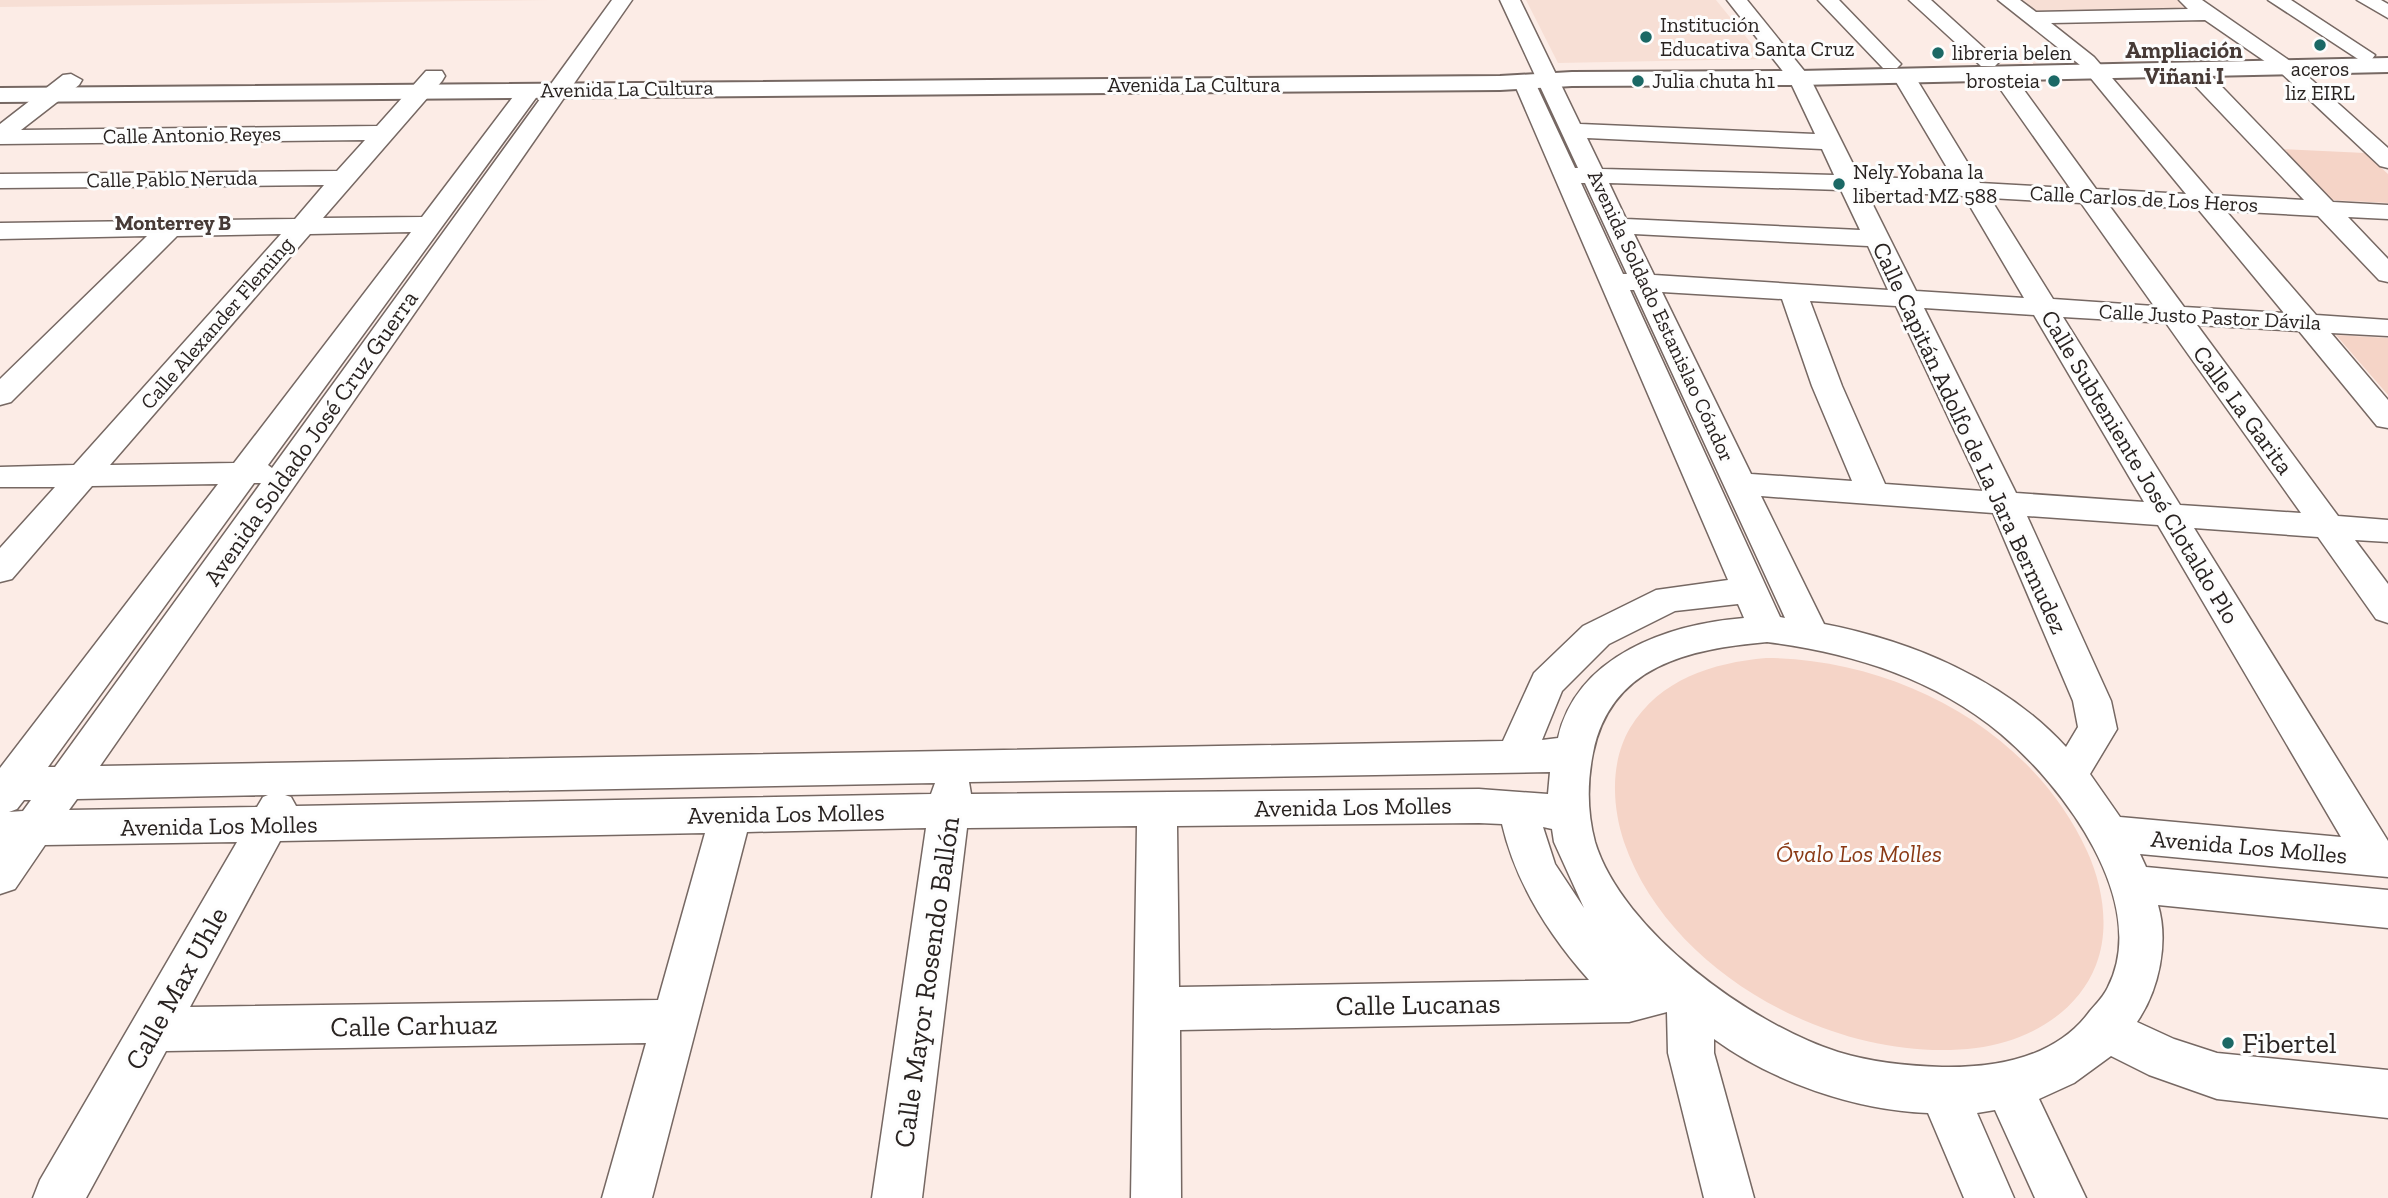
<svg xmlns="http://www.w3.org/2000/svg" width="2388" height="1198" viewBox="0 0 2388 1198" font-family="'Zilla Slab',serif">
	<rect width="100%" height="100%" fill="#fcece6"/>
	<path fill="#f7dfd5" d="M 0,0 L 549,0 L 0,7 Z
		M 1526,0 L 1716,0 L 1764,59 L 1558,63 Z
		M 2017,0 L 2178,0 L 2191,9 L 2032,12 Z"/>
	<path fill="#f5d4c7" d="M 2280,149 L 2365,153 L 2388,174 L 2388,203 L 2332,200 Z
		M 2336,335 L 2388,338 L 2388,395 Z
		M 1766,658 C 1896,659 2031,729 2087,851 C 2103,886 2110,929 2096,965 C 2077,1014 2026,1042 1976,1048 C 1840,1065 1670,976 1624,842 C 1612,806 1610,762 1630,728 C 1660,679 1712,663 1766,658 Z"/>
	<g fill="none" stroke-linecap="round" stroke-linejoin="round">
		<g stroke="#766863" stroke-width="3">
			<path id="minor" d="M 612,0 L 632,0 L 100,766 L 1503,741 L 1534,673 L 1583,626 L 1656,590 L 1728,580 L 1514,83 L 1525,77 L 1533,78 L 1575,168 L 1578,168 L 1500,0 L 1520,0 L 1580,124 L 1815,134 L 1789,79 L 1727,0 L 1747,0 L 1810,78 L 1859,176 L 1955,181 L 1892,75 L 1903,69 L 1914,75 L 1980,183 L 2070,188 L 1989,73 L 2000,67 L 2008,68 L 2096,189 L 2186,194 L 2080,65 L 1998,0 L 2020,0 L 2036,12 L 2188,9 L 2179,0 L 2202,0 L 2293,63 L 2388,148 L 2388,168 L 2380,166 L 2279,71 L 2205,20 L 2051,23 L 2094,57 L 2213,195 L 2304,200 L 2184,74 L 2181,69 L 2192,63 L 2200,64 L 2333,202 L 2388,205 L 2388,219 L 2348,217 L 2388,259 L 2388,282 L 2379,280 L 2318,216 L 2226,211 L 2316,315 L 2388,320 L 2388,336 L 2331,333 L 2388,400 L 2388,428 L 2377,426 L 2299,331 L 2197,325 L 2338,516 L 2388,520 L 2388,542 L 2355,540 L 2388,584 L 2388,623 L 2376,619 L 2318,537 L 2194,528 L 2388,841 L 2388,877 L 2140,854 L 2146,867 L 2388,890 L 2388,928 L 2158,905 C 2169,942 2159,990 2137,1022 L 2174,1039 L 2217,1053 L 2388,1070 L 2388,1118 L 2217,1099 L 2149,1075 L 2111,1056 L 2074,1083 L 2039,1099 L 2086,1198 L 2035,1198 L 1995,1110 L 1977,1113 L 2014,1198 L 1964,1198 L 1928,1113 C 1855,1110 1773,1082 1714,1039 L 1714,1053 L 1754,1198 L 1704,1198 L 1668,1053 L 1667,1012 L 1629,1022 L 1180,1030 L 1181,1198 L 1131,1198 L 1137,826 L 967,828 L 922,1198 L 872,1198 L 926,828 L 747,832 L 652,1198 L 602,1198 L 646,1043 L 166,1051 L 86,1198 L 33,1198 L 40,1180 L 237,842 L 45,845 L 15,889 L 0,894 L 0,768 L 218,484 L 92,486 L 12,579 L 0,582 L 0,548 L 55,487 L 0,487 L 0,467 L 74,465 L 281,234 L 177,236 L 11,402 L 0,405 L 0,379 L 147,236 L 0,239 L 0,223 L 295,219 L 324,185 L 0,188 L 0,174 L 337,171 L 365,140 L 0,144 L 0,124 L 63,75 L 71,74 L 82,80 L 79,85 L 21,130 L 377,126 L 426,71 L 442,71 L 445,76 L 442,81 L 323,218 L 422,217 L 522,85 L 538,85 L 541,90 L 538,95 L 268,465 L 272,468 ZM 1587,138 L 1822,149 L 1834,175 L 1602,169 ZM 1581,183 L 1585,183 L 1627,274 L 1623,274 ZM 1609,183 L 1841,190 L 1860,230 L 1626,219 ZM 1866,191 L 1964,196 L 2024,298 L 1916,291 ZM 1990,198 L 2081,203 L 2154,306 L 2053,299 ZM 2108,204 L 2198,209 L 2284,313 L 2184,307 ZM 411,232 L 234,463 L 110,465 L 310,234 ZM 1634,234 L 1868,246 L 1888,290 L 1654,275 ZM 1630,290 L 1634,290 L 1785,618 L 1780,617 ZM 1662,292 L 1782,299 L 1812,386 L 1852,481 L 1751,474 ZM 1810,301 L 1896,306 L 1983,491 L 1885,484 L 1842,386 ZM 1924,308 L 2034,315 L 2144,502 L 2016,493 ZM 2063,317 L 2166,323 L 2301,513 L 2180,505 ZM 254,483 L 261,483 L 55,767 L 48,767 ZM 1761,496 L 1993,513 L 2073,701 L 2078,727 L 2066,747 C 2005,680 1912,641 1824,624 ZM 2027,516 L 2158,525 L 2341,837 L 2120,817 L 2090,774 L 2117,729 L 2111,701 ZM 1738,604 L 1744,618 C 1669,624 1577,655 1558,738 L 1542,740 L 1562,691 L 1609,644 L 1675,611 ZM 1767,642 C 1852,653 1934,678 2001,734 C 2063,786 2151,902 2108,987 C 2104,996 2096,1004 2090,1011 C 2056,1058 1996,1068 1942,1067 C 1907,1066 1871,1062 1838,1052 C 1752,1025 1622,931 1595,842 C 1587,812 1587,783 1593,753 C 1611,665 1689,649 1767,642 ZM 1550,772 L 1548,794 L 1479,789 L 971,794 L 969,782 ZM 935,783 L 931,794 L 296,806 L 291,797 L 285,795 ZM 268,795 L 263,797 L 257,807 L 69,810 L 77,799 ZM 24,800 L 31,800 L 23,811 L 9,812 L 17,809 ZM 1479,823 L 1502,824 C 1516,884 1549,935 1589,980 L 1179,987 L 1177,826 ZM 1543,827 L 1552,829 L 1554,842 L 1584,908 L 1555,864 ZM 705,833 L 658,1000 L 190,1007 L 280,841 Z
				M 1818,0 L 1839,0 L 1897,60 L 1901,64 L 1897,68 L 1883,68 Z
				M 1909,0 L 1931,0 L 1995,58 L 1999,62 L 1995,66 L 1981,66 Z
				M 2268,0 L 2291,0 L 2375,55 L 2372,59 L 2358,59 Z
				M 2357,0 L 2381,0 L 2388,4 L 2388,18 Z"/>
		</g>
		<g stroke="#766863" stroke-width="4">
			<path id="major" d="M 2388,58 L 2388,72 L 1799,85 L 1572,86 L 1500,90 L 0,102 L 0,88 L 1500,76 L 1572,72 L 1799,71 Z"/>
		</g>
		<use href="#minor" fill="#fff" fill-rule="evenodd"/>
		<use href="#major" fill="#fff" fill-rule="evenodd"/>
	</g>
	<g fill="#1b6865" stroke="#fdfdfd" stroke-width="2.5">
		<circle cx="1646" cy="37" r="7"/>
		<circle cx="2320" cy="45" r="7"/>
		<circle cx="1938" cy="53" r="7"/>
		<circle cx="1638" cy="81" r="7"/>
		<circle cx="2054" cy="81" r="7"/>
		<circle cx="1839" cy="184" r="7"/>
		<circle cx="2228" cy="1043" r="7"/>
	</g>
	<g text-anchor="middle" stroke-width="6" stroke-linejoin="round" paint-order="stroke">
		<g font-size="21" fill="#292321" stroke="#fdfdfd" text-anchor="start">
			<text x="1660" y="32">Institución<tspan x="1660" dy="24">Educativa Santa Cruz</tspan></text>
			<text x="1952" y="60">libreria belen</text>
			<text x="2320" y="76" text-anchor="middle">aceros<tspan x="2320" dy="24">liz EIRL</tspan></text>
			<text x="1652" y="88">Julia chuta h1</text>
			<text x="2040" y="88" text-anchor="end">brosteia</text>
			<text x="1853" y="179">Nely Yobana la<tspan x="1853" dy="24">libertad MZ 588</tspan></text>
		</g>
		<g font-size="21" fill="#292321" stroke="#fdfdfd">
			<text x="1194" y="92">Avenida La Cultura</text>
			<text transform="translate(627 89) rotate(-1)" y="7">Avenida La Cultura</text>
			<text transform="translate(192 135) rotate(-1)" y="7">Calle Antonio Reyes</text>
			<text transform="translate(172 179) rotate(-1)" y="7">Calle Pablo Neruda</text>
			<text transform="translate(2144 199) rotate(3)" y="7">Calle Carlos de Los Heros</text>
			<text transform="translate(1661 316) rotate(65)" y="7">Avenida Soldado Estanislao Cóndor</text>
			<text transform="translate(2210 317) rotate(3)" y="7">Calle Justo Pastor Dávila</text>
			<text transform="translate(217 323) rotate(-49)" y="7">Calle Alexander Fleming</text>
		</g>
		<g font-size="21" font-weight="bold" fill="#473a36" stroke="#fdfdfd">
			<text x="173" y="230">Monterrey B</text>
		</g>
		<g font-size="23" font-weight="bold" fill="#473a36" stroke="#fdfdfd">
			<text x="2184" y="58">Ampliación<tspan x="2184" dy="26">Viñani I</tspan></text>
		</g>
		<g font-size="24" fill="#292321" stroke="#fdfdfd">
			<text transform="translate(2243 410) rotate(54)" y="8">Calle La Garita</text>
			<text transform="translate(311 438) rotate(-55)" y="8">Avenida Soldado José Cruz Guerra</text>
			<text transform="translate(1970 438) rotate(65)" y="8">Calle Capitán Adolfo de La Jara Bermudez</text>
			<text transform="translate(2140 467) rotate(59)" y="8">Calle Subteniente José Clotaldo Plo</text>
			<text transform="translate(1353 807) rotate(-1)" y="8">Avenida Los Molles</text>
			<text transform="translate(786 814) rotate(-1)" y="8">Avenida Los Molles</text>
			<text transform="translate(219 826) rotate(-1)" y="8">Avenida Los Molles</text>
			<text transform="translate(2249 847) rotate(5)" y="8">Avenida Los Molles</text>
		</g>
		<g font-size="24" font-style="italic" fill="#8a3914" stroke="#fdfdfd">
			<text x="1859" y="862">Óvalo Los Molles</text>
		</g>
		<g font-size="28" fill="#292321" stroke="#fdfdfd">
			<text transform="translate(926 982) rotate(-82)" y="10">Calle Mayor Rosendo Ballón</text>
			<text transform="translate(176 988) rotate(-61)" y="10">Calle Max Uhle</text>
			<text transform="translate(1418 1004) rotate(-1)" y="10">Calle Lucanas</text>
			<text transform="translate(414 1025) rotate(-1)" y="10">Calle Carhuaz</text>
		</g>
		<g font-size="28" fill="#292321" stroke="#fdfdfd" text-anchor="start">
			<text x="2242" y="1053">Fibertel</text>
		</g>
	</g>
</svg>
